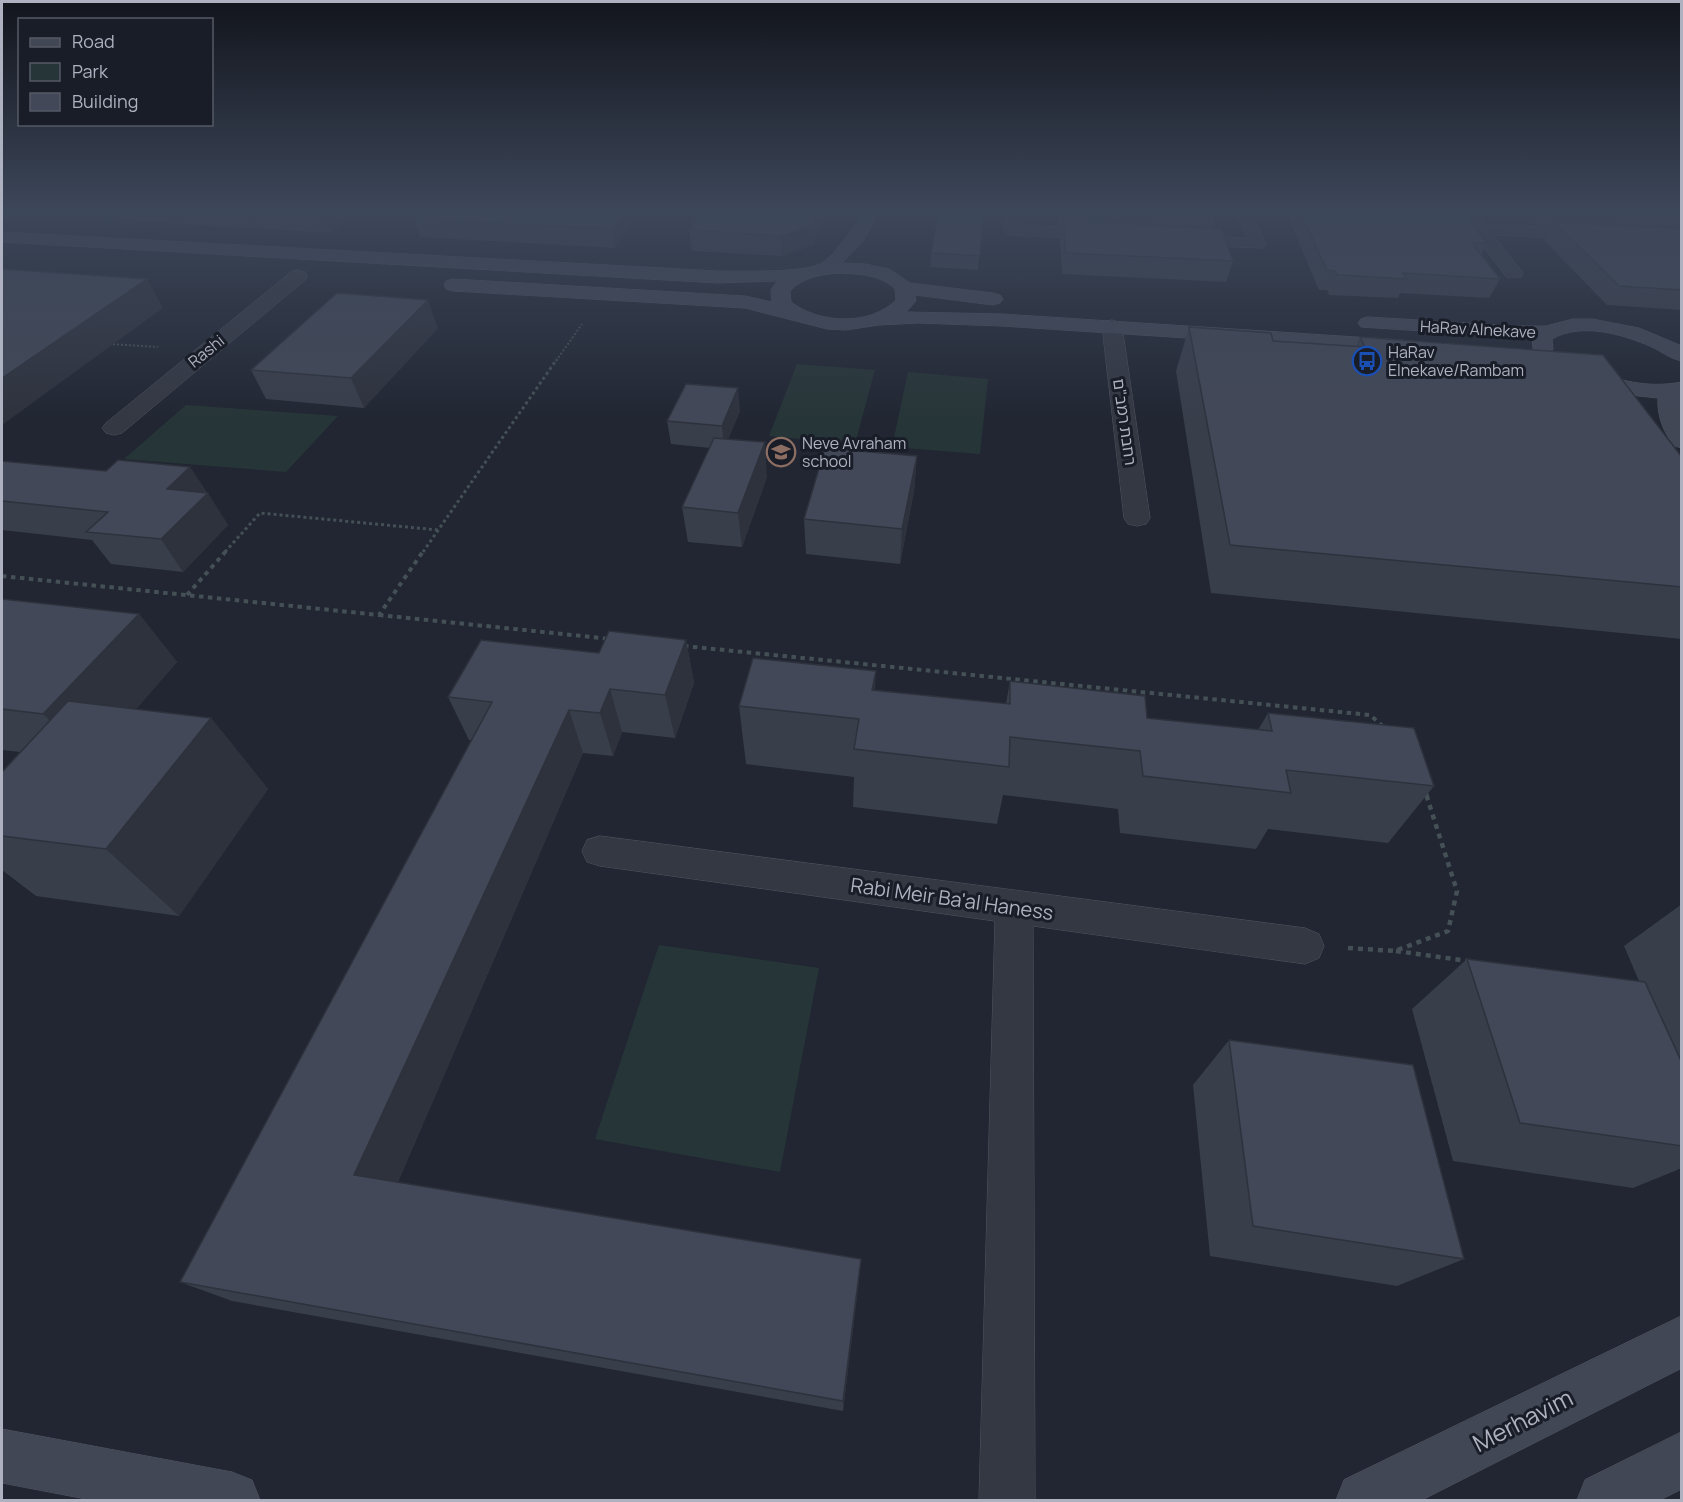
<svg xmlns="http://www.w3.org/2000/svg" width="1683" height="1502" viewBox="0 0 1683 1502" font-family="Manrope,'Noto Sans Hebrew',sans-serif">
	<rect width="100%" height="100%" fill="#212632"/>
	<path fill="#263537" d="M 797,364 L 875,370 L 855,444 L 769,436 Z
		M 908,372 L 988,379 L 980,454 L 892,447 Z
		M 186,405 L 338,416 L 286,472 L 124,459 Z
		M 659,945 L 819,968 L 780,1172 L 595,1139 Z"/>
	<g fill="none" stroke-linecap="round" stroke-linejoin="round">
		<g stroke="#515561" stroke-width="1">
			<path id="street" d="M 1006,210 L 1022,210 L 1022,225 L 1105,230 L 1111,231 L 1114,235 L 1111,239 L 1105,240 L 1013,235 L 1007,234 L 1004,230 Z
				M 1235,210 L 1251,210 L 1266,244 L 1263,248 L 1181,245 L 1175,244 L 1172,240 L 1175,236 L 1181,235 L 1246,238 Z
				M 1456,210 L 1473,210 L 1484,224 L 1682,234 L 1682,244 L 1493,235 L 1523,273 L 1521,277 L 1507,277 Z
				M 298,270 L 305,272 L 307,276 L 305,280 L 122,433 L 114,435 L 106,433 L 102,428 L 106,423 L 291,272 Z
				M 1112,320 L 1119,322 L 1122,326 L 1150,518 L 1146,524 L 1137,526 L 1128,524 L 1124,518 L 1102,326 L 1105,322 Z
				M 600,836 L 1305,928 L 1319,934 L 1324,946 L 1319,958 L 1305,964 L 1033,926 L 1035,1500 L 979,1500 L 995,921 L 600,866 L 587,862 L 582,851 L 587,840 Z"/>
		</g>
		<g stroke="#515561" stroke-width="1">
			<path id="secondary" d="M 868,213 L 876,218 L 863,241 L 842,263 L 865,264 L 889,269 L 910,283 L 993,293 L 1000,295 L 1003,299 L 1000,303 L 993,305 L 915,295 L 916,301 L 906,312 L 1002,314 L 1402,340 L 1409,342 L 1412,346 L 1409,350 L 1402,352 L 1002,326 L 918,323 L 879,325 L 846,330 L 827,329 L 745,308 L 453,291 L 446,289 L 444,285 L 446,281 L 453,279 L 745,296 L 772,302 L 771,290 L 777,281 L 718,283 L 2,242 L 2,232 L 718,271 C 741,271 801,273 820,264 C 834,257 853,227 862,214 ZM 838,273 C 858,274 880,274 895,289 L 896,300 C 870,326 820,324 791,302 L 790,291 C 803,277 820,275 838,273 Z
				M 1368,317 L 1517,326 L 1546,326 L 1573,319 L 1592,319 L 1639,328 L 1682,346 L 1682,361 C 1671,359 1662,352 1652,347 C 1622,334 1582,322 1552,339 L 1553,349 L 1550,353 L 1543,355 L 1536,353 L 1533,349 L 1532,338 L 1361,327 L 1358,323 L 1361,319 Z
				M 1585,371 C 1621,379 1644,389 1682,382 L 1682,448 L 1674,446 C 1663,431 1657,416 1658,398 L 1620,394 L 1577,382 L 1574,377 L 1577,372 Z
				M 1682,1316 L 1682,1368 L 1422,1500 L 1336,1500 L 1344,1480 Z
				M 2,1429 L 232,1472 L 252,1480 L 260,1500 L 91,1500 L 2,1483 Z
				M 1682,1432 L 1682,1489 L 1660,1500 L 1577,1500 L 1585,1480 Z"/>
		</g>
		<path stroke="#445055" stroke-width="2" stroke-dasharray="2 2" stroke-linecap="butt" d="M 109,344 L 158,347
			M 556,361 L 582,324"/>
		<path stroke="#445055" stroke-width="3" stroke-dasharray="3 3" stroke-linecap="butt" d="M 225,552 L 260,513 L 438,530
			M 423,552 L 557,359"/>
		<path stroke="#445055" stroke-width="4" stroke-dasharray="4.5 4.5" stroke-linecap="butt" d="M 2,576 L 379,615 L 424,550
			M 187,595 L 227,550
			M 379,615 L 611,639
			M 684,646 L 1370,715 L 1385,728
			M 1426,793 L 1427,796"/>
		<path stroke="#445055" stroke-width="4.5" stroke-dasharray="5 5" stroke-linecap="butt" d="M 1348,948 L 1395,951 L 1448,931 L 1457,891 L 1426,794
			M 1396,951 L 1468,961"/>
		<use href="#street" fill="#343843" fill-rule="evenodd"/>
		<use href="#secondary" fill="#424756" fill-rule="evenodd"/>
	</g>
	<path fill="#393e4b" d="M 2,210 L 360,210 L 331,233 L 2,213 Z
		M 424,210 L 642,210 L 615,248 L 420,237 L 414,219 Z
		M 702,210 L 813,245 L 782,256 L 692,251 L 689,230 Z
		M 983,210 L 978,270 L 930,267 L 931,253 Z
		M 1058,210 L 1215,210 L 1216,215 L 1213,228 L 1233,261 L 1226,282 L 1062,274 L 1060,240 L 1063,225 L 1059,225 Z
		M 1285,210 L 1461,210 L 1487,243 L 1481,255 L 1500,279 L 1489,298 L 1400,293 L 1398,298 L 1329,295 L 1327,290 L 1319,290 Z
		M 1518,210 L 1682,210 L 1682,310 L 1607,305 L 1544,240 L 1552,225 L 1530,224 Z
		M 1189,327 L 1273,341 L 1356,346 L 1360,337 L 1682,457 L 1682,639 L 1211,593 L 1176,371 Z
		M 438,328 L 364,408 L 266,399 L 251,370 Z
		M 740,411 L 728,439 L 767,477 L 742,547 L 688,542 L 682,507 L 710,448 L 671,444 L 667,421 Z
		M 917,456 L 914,491 L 900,564 L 806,554 L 804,519 Z
		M 2,461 L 106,471 L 190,467 L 228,525 L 183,572 L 111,564 L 92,540 L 2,530 Z
		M 2,596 L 4,600 L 139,614 L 177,662 L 136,709 L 211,718 L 268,789 L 179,916 L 36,896 L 2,870 L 2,772 L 20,752 L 2,750 Z
		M 686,640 L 694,683 L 675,738 L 622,732 L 613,756 L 583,753 L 398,1182 L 861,1259 L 859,1279 L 843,1411 L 232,1301 L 180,1282 L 472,740 L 469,740 L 448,697 Z
		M 1010,681 L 1147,718 L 1258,730 L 1268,713 L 1434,786 L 1388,843 L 1268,829 L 1256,849 L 1120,833 L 1118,809 L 1003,795 L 997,824 L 853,807 L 854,777 L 746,764 L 739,706 L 875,690 L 1006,704 Z
		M 1682,904 L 1682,1168 L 1633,1188 L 1453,1161 L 1412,1009 L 1467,959 L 1639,981 L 1624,946 Z
		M 1229,1040 L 1464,1259 L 1397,1286 L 1210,1256 L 1193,1085 Z"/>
	<path fill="#2e323d" d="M 328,210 L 360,210 L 331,233 L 323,214 Z
		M 626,210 L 642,210 L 615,248 L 612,229 Z
		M 819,210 L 828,210 L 813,245 L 782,256 L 781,236 Z
		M 147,279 L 163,308 L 2,425 L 2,378 Z
		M 428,300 L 438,328 L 364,408 L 351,378 Z
		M 738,388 L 740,411 L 724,449 L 722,426 Z
		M 765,442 L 767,477 L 742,547 L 738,513 Z
		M 917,456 L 914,491 L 900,564 L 902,529 Z
		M 190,467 L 207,494 L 208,493 L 228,525 L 183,572 L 161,539 L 167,489 Z
		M 139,614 L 177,662 L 90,761 L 43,714 Z
		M 686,640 L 694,683 L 675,738 L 665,695 Z
		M 876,671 L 873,730 L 872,690 Z
		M 610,689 L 622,732 L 613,756 L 600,713 Z
		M 569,710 L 583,753 L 390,1200 L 354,1175 Z
		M 211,718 L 268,789 L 179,916 L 106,849 Z
		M 861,1259 L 859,1279 L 843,1411 L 843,1401 Z"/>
	<path fill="#424857" stroke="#2e323d" stroke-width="1.5" d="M 261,210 L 328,210 L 323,214 Z
		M 424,210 L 626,210 L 612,229 L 414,219 Z
		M 702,210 L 819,210 L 813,225 L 781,236 L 689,230 Z
		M 939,210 L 983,210 L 980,256 L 931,253 Z
		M 1136,210 L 1215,210 L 1216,215 Z
		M 1299,210 L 1461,210 L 1487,243 L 1472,243 L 1500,279 L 1403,273 L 1407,279 L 1337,275 L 1335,271 L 1327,270 Z
		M 1613,210 L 1682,210 L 1682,214 Z
		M 1063,220 L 1222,229 L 1233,261 L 1066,253 Z
		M 1554,222 L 1682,228 L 1682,290 L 1619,286 Z
		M 2,269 L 147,279 L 2,378 Z
		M 337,293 L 428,300 L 351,378 L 251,370 Z
		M 1189,327 L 1271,333 L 1273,341 L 1365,347 L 1360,337 L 1603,355 L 1682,457 L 1682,587 L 1230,545 Z
		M 686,384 L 738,388 L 722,426 L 667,421 Z
		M 714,438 L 765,442 L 738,513 L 682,507 Z
		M 825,448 L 917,456 L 902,529 L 804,519 Z
		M 118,460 L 190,467 L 167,489 L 208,493 L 161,539 L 86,532 L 108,512 L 2,501 L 2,461 L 106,471 Z
		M 2,599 L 139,614 L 43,714 L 2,709 Z
		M 609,631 L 686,640 L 665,695 L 610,689 L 600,713 L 569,710 L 354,1175 L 861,1259 L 843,1401 L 180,1282 L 492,702 L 448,697 L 481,640 L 599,653 Z
		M 753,658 L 876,671 L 872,690 L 1010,704 L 1010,681 L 1145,696 L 1147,718 L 1272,731 L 1268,713 L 1414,728 L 1434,786 L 1286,770 L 1291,793 L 1143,776 L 1140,751 L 1010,737 L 1009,767 L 854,749 L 859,719 L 739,706 Z
		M 68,701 L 211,718 L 106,849 L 2,836 L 2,772 Z
		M 1467,959 L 1645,982 L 1682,1063 L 1682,1146 L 1520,1123 Z
		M 1229,1040 L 1413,1065 L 1464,1259 L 1253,1226 Z"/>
	<linearGradient id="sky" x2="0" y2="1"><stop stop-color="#12151c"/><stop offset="0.5" stop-color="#3d475a"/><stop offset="1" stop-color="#3d475a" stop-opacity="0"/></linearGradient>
	<rect width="1683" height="421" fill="url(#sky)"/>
	<defs>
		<g id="bus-ring" transform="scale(1.5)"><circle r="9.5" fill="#191d28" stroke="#1a4fb4" stroke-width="1.5"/><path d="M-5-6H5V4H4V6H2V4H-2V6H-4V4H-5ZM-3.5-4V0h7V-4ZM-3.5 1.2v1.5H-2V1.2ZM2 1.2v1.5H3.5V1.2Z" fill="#1a4fb4"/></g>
		<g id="school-ring" transform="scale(1.5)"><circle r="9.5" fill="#191d28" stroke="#8d6e63" stroke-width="1.5"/><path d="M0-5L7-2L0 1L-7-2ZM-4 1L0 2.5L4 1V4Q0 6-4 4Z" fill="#8d6e63"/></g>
	</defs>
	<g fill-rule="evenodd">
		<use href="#bus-ring" x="1367" y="361"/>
		<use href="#school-ring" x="781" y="452"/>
	</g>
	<g text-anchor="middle" stroke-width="6" stroke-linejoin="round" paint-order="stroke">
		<g font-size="16" fill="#aeb2c0" stroke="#191d28">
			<text transform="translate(1478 329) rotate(3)" y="6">HaRav Alnekave</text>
			<text transform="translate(206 351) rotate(-39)" y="6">Rashi</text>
			<text transform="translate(1125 422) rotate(82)" y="6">רחבת רמב"ם</text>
		</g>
		<g font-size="16" fill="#aeb2c0" stroke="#191d28" text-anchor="start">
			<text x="1388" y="358">HaRav<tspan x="1388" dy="18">Elnekave/Rambam</tspan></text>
			<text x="802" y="449">Neve Avraham<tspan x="802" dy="18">school</tspan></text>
		</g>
		<g font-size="20" fill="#aeb2c0" stroke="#191d28">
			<text transform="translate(952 899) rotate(8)" y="7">Rabi Meir Ba'al Haness</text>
		</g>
		<g font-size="24" fill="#aeb2c0" stroke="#191d28">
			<text transform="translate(1523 1421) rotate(-27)" y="8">Merhavim</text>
		</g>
	</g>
	<rect width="1683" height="1502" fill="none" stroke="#aeb2c0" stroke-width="6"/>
	<rect x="18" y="18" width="195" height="108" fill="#191d28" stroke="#555965" stroke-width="1.5"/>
	<rect x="30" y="38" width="30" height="9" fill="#424756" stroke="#555965" stroke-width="1.5"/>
	<text x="72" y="48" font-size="18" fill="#aeb2c0">Road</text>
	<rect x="30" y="63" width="30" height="18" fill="#263537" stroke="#555965" stroke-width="1.5"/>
	<text x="72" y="78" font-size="18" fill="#aeb2c0">Park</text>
	<rect x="30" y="93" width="30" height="18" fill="#424857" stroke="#555965" stroke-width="1.5"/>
	<text x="72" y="108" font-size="18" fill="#aeb2c0">Building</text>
</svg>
